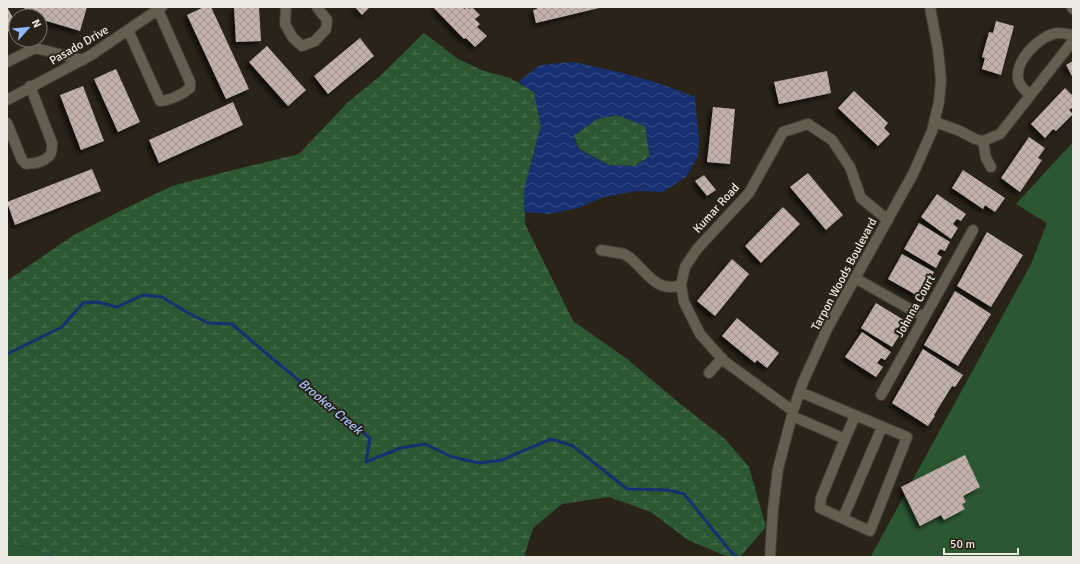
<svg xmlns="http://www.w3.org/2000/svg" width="1080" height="564" viewBox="0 0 1080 564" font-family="Signika,sans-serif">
	<defs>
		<pattern id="wetland-marsh" width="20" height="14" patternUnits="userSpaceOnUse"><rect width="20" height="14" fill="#2c5733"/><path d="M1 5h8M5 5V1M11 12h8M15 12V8" fill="none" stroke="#4b6f50"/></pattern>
		<pattern id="water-waves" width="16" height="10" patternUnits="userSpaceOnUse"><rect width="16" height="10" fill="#173071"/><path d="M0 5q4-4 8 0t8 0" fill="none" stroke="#394e85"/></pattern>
		<pattern id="building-cross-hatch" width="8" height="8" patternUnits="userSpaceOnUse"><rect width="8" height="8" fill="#c1b1aa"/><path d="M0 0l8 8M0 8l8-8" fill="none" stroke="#a29690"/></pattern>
		<filter id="shadow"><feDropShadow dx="-3.5" dy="3.5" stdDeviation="2" flood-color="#0009"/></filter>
	</defs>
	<rect width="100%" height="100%" fill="#292318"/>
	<path fill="#2c5733" d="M 1073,142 L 1073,557 L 875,557 L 871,556 L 1031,264 L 1047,223 L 1016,204 Z
		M 7,542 L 42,552 L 51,557 L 7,557 Z"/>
	<path fill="url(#wetland-marsh)" d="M 424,33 L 458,59 L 484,71 L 510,78 L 534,92 L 541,126 L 524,190 L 525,224 L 573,321 L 627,359 L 678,402 L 725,439 L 749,467 L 766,527 L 740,557 L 728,557 L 688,540 L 651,512 L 609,497 L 562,504 L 533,528 L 524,557 L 51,557 L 42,552 L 7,542 L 7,281 L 74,235 L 122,210 L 172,186 L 229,171 L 299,154 L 348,102 L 379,77 Z
		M 617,115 L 645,126 L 650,156 L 635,166 L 609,165 L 579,149 L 574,135 L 597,119 Z"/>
	<path fill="url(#water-waves)" fill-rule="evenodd" d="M 572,62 C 614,70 655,80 695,97 L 699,141 L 698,156 L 686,177 L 663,192 L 637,191 L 604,197 L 578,208 L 550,214 L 524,212 L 524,190 L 541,126 L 534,92 L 518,82 L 540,65 ZM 617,115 L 645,126 L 650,156 L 635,166 L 609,165 L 578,149 L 574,135 L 597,119 Z"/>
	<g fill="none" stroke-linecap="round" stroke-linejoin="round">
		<path stroke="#173071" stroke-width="3" d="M 7,354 L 62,327 L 83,303 L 97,302 L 117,307 L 143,295 L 162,297 L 188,313 L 208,323 L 232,324 L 268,355 L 370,438 L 366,462 L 400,448 L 425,444 L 452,457 L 480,463 L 502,460 L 551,439 L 573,446 L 627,489 L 668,490 L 684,494 L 732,553 L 737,557"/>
	</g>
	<path fill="url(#building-cross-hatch)" filter="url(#shadow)" d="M 7,7 L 16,23 L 16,28 L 7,32 Z
		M 25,7 L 87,7 L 80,31 L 40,19 L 40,16 L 30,16 L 23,14 Z
		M 204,7 L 211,7 L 249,89 L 226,99 L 187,15 Z
		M 234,7 L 259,7 L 261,41 L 236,42 Z
		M 355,7 L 370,7 L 362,15 Z
		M 433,7 L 463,7 L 465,9 L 467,7 L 469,9 L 472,7 L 480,15 L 475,19 L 480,24 L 477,27 L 487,36 L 475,47 L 466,38 L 464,39 Z
		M 537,7 L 599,7 L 599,8 L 536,23 L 533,10 L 537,9 Z
		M 996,21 L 1014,26 L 1001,75 L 982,69 L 985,58 L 982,57 L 989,32 L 993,33 Z
		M 360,38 L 374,56 L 328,94 L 314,76 Z
		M 267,46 L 306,90 L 288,106 L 249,62 Z
		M 1073,61 L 1073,78 L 1066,65 Z
		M 116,69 L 140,122 L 118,132 L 94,79 Z
		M 827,71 L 831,93 L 779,104 L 774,82 Z
		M 83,86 L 104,141 L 81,150 L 60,95 Z
		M 1065,88 L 1073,96 L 1073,107 L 1069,110 L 1073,114 L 1056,131 L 1053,129 L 1045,138 L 1031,124 Z
		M 854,91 L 888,123 L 884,128 L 890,134 L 878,146 L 838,108 Z
		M 233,102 L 243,125 L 159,163 L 149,140 Z
		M 713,107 L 735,109 L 730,164 L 707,162 Z
		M 1029,137 L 1045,148 L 1038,158 L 1042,160 L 1020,192 L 1001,178 Z
		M 92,169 L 101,191 L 15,225 L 7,202 Z
		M 963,170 L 1005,198 L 995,212 L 985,205 L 983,209 L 952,188 Z
		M 808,173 L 843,215 L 826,230 L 790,187 Z
		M 704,175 L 716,190 L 707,196 L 695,181 Z
		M 937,194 L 966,214 L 961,221 L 957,219 L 953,224 L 958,228 L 951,239 L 921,217 Z
		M 783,207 L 800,224 L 761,263 L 745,246 Z
		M 919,223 L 950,242 L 945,251 L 940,249 L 937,254 L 942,257 L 936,268 L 904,249 Z
		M 987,232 L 1023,255 L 991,307 L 957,286 Z
		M 902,254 L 934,272 L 920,297 L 888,279 Z
		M 732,259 L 749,274 L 715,316 L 697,301 Z
		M 955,291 L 991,314 L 958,366 L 924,345 Z
		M 876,303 L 907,322 L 903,330 L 898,327 L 894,333 L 899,336 L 892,347 L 861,328 Z
		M 737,318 L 779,353 L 767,368 L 757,360 L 755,363 L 722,336 Z
		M 862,332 L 891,352 L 885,360 L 881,358 L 877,363 L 883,367 L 876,377 L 845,357 Z
		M 923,349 L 963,375 L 955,387 L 952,386 L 934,415 L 935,416 L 928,426 L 892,403 Z
		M 965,455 L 980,487 L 963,496 L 966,502 L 962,504 L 965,509 L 944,520 L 941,515 L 920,526 L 901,487 Z"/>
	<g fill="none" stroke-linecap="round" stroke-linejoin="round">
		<g stroke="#423e35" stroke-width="12">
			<path id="minor" d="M 286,7 L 285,24 L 293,38 L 302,46 L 315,41 L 326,29 L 327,20 L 317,7
				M 1072,7 L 1073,9
				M 128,30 L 160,101 C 169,101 183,94 190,88 L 190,82 L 158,10
				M 7,62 L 35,48 L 83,60
				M 1030,96 C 1027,92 1021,87 1019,82 C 1012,63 1039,35 1058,33 C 1062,33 1068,34 1073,35
				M 7,100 L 91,55 L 162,7
				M 935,122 L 960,131 L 975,139 L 983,141 L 1000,134 L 1072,42 L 1073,39
				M 7,123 L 22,160 L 26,164 C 34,164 48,161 51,153 C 52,150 52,146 52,143 L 30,86
				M 983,141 L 986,158 L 991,167
				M 601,250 L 624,254 L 629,257 C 646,270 656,294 681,285
				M 855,278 L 924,317
				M 709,373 L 722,358
				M 881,395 L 973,230
				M 793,411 L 724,361 L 700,334 L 684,302 L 681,285 L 685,267 L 697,249 L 749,193 L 783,132 L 808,124 L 832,140 L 850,167 L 861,198 L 888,220
				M 792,416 L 845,439 L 821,498 L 820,508 L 870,531 L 907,437 L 800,392
				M 845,439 L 855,416
				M 843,518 L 882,427
				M 770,557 L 773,509 L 778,469 L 793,411 L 803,382 L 828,327 L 913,174 L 932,131 L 939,102 L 941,80 L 938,50 L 930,7"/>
		</g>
		<use href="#minor" stroke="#645e51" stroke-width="10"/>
	</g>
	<g text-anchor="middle" stroke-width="4" stroke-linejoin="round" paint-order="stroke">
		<g font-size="12" fill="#eeeae3" stroke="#292318">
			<text transform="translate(79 45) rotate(-30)" y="4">Pasado Drive</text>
			<text transform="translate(716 208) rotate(-48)" y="4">Kumar Road</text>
			<text transform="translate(844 274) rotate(-62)" y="4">Tarpon Woods Boulevard</text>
			<text transform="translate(915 306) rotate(-61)" y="4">Johnna Court</text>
		</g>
		<g font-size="13" font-style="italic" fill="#a5c1fb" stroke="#292318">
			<text transform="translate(331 406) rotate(40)" y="5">Brooker Creek</text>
		</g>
	</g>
	<rect width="1080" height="564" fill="none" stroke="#eeeae3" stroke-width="16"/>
	<g transform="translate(28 28) rotate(63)"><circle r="19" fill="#292318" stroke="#787369"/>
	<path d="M0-3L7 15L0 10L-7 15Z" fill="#90b8fd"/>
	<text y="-6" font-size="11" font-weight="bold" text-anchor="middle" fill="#eeeae3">N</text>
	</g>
	<path d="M944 548v6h74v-6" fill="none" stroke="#eeeae3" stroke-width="2"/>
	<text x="950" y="548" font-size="12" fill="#eeeae3" stroke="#292318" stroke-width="3" paint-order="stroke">50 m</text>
</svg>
